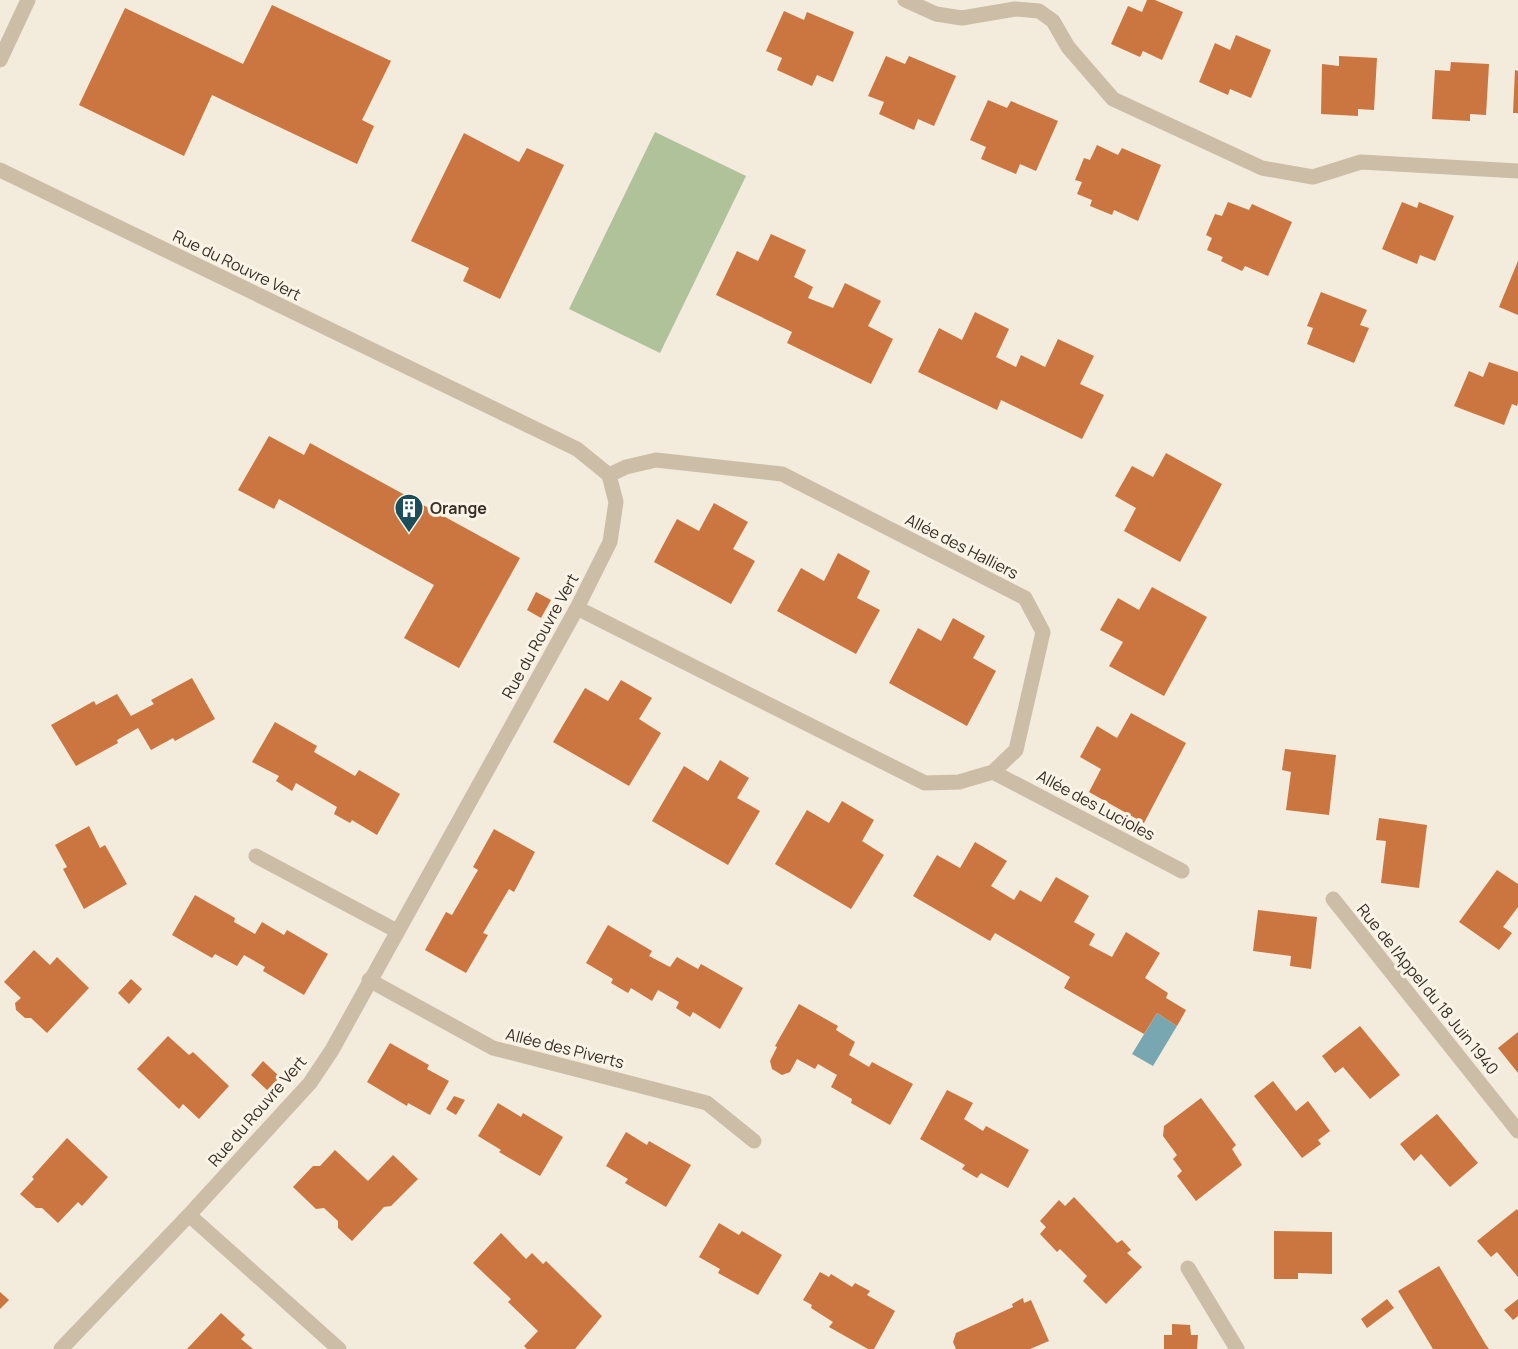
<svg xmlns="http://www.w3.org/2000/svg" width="1518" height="1349" viewBox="0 0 1518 1349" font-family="Manrope,sans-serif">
	<rect width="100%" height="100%" fill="#f3ebdb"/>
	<path fill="#afc29a" d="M 655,132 L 746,176 L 660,353 L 569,309 Z"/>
	<path fill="#79a7b1" d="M 1157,1013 L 1177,1026 L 1153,1066 L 1132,1054 Z"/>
	<path fill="#cb7641" d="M 1147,0 L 1155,0 L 1183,12 L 1162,60 L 1143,51 L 1140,57 L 1111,44 L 1128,6 L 1142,12 Z
		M 272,5 L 391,61 L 362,120 L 374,126 L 357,164 L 212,95 L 184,156 L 79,105 L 125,8 L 243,64 Z
		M 784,11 L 804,20 L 807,12 L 854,32 L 833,82 L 817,75 L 812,86 L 777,70 L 782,58 L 766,51 Z
		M 1236,35 L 1271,50 L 1251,98 L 1230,89 L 1228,95 L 1199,82 L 1215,43 L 1230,50 Z
		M 886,56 L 905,64 L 909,56 L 956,76 L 934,126 L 918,119 L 914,130 L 879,114 L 884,102 L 868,96 Z
		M 1339,56 L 1377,58 L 1374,110 L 1358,109 L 1358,116 L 1321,114 L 1322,64 L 1339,66 Z
		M 1451,62 L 1489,64 L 1486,115 L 1470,114 L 1470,121 L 1432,119 L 1435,70 L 1450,71 Z
		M 1515,70 L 1518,71 L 1518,113 L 1513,113 Z
		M 988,100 L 1007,108 L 1011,101 L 1058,121 L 1036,171 L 1020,164 L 1016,174 L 981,159 L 986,147 L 970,140 Z
		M 464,133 L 519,162 L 527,148 L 564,165 L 500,299 L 463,281 L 469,268 L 411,241 Z
		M 1097,145 L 1118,155 L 1122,148 L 1161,165 L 1138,221 L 1114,210 L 1112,215 L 1090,206 L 1092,200 L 1077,194 L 1082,182 L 1075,180 L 1084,158 L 1090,160 Z
		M 1228,202 L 1249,210 L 1252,204 L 1292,222 L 1268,276 L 1245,266 L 1242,271 L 1221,261 L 1223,257 L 1207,250 L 1212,238 L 1206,235 L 1215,214 L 1222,216 Z
		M 1402,202 L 1417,208 L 1419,202 L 1454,216 L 1435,261 L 1420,255 L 1417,264 L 1382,249 Z
		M 771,234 L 806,250 L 794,277 L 813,287 L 808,298 L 833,308 L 845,283 L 881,301 L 868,326 L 893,339 L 871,384 L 787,343 L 792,332 L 716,295 L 737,251 L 758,261 Z
		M 1518,261 L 1518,315 L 1499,307 Z
		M 1321,292 L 1367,310 L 1360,325 L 1369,328 L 1354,363 L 1307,344 L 1313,328 L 1307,326 Z
		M 975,312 L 1009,329 L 996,357 L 1016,367 L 1021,355 L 1045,367 L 1058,339 L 1094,356 L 1080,384 L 1104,395 L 1082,439 L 1001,400 L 997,410 L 918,372 L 939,328 L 962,340 Z
		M 1489,362 L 1518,372 L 1518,403 L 1517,406 L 1512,404 L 1504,425 L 1454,406 L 1469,371 L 1483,377 Z
		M 269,436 L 304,455 L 310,443 L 520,558 L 459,668 L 404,638 L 434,585 L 279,499 L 274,509 L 238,490 Z
		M 1166,453 L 1222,484 L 1180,562 L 1124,531 L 1136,508 L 1115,496 L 1132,466 L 1153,477 Z
		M 714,503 L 748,522 L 733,549 L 755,561 L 731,604 L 654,562 L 677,519 L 699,531 Z
		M 838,553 L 870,571 L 857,598 L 880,610 L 856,654 L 777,611 L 801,568 L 824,581 Z
		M 1152,587 L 1207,617 L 1164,696 L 1109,666 L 1123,642 L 1100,630 L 1118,598 L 1139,610 Z
		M 536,592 L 551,600 L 541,618 L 527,610 Z
		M 953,618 L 985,636 L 973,658 L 996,671 L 967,726 L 889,683 L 918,628 L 941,641 Z
		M 192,678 L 215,719 L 175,741 L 173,738 L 151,750 L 138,728 L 117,740 L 118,743 L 76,766 L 51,725 L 94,701 L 96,705 L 117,694 L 131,716 L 154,704 L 151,700 Z
		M 621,680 L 652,698 L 639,719 L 661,733 L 629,786 L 553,742 L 585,688 L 608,701 Z
		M 1131,713 L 1186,743 L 1144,823 L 1089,792 L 1101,769 L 1080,757 L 1097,726 L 1117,738 Z
		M 275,722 L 317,746 L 314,752 L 355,776 L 359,770 L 400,794 L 377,835 L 352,820 L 350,823 L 334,814 L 337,807 L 296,783 L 292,791 L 276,781 L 279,776 L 252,762 Z
		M 1285,749 L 1336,755 L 1329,815 L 1286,810 L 1291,772 L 1282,770 Z
		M 720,760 L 749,778 L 737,798 L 760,811 L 728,865 L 652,821 L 684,766 L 708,781 Z
		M 842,801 L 874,820 L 862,841 L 884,855 L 851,909 L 775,864 L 807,810 L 829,823 Z
		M 1379,818 L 1427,825 L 1419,888 L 1381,883 L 1386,841 L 1376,840 Z
		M 89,826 L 100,848 L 105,845 L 127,884 L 84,909 L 63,869 L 67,867 L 55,845 Z
		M 494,829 L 535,852 L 514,892 L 509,889 L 483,933 L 488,935 L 466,973 L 425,950 L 446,912 L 452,915 L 478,870 L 473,867 Z
		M 975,842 L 1007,861 L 991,886 L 1014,900 L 1020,890 L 1041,902 L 1056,877 L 1089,896 L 1074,922 L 1095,934 L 1089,945 L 1112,957 L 1126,932 L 1160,953 L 1145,978 L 1168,993 L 1166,998 L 1186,1010 L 1177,1026 L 1157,1013 L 1144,1034 L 1064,988 L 1070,977 L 995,933 L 990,941 L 913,896 L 937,855 L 960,868 Z
		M 1497,870 L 1518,884 L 1518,907 L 1503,927 L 1512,933 L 1499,950 L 1459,922 Z
		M 195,895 L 235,918 L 234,922 L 255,934 L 262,922 L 284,935 L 287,930 L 328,954 L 304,995 L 263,971 L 265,967 L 244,955 L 237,966 L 215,954 L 212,958 L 172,935 Z
		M 1258,910 L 1317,917 L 1311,969 L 1290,966 L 1291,956 L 1253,951 Z
		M 608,925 L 652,951 L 649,956 L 670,967 L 677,957 L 698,969 L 701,964 L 743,988 L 720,1029 L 693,1012 L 690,1017 L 676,1008 L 679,1002 L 658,990 L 652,1001 L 631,988 L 628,993 L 611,983 L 613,979 L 586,963 Z
		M 34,950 L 50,965 L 57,957 L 89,988 L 47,1033 L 31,1018 L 25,1018 L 16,1010 L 15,1003 L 21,998 L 4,982 Z
		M 131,979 L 142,989 L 129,1004 L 118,993 Z
		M 799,1004 L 838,1026 L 836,1030 L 855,1042 L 849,1055 L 869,1067 L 872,1062 L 913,1084 L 890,1125 L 851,1103 L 852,1099 L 831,1087 L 837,1075 L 818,1064 L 815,1069 L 797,1059 L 790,1072 L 782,1075 L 772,1069 L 770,1061 L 777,1047 L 775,1046 Z
		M 1360,1026 L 1400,1075 L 1370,1099 L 1343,1067 L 1335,1073 L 1322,1056 Z
		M 1518,1032 L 1518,1073 L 1498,1048 Z
		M 168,1036 L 189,1055 L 193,1052 L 229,1086 L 199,1119 L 183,1104 L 179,1109 L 137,1069 Z
		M 390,1043 L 429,1065 L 427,1069 L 449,1081 L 430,1115 L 408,1103 L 407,1106 L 367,1082 Z
		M 263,1061 L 280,1077 L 267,1090 L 251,1075 Z
		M 1273,1081 L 1296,1111 L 1308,1101 L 1330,1131 L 1318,1140 L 1321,1144 L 1302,1158 L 1254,1096 Z
		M 947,1090 L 973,1103 L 964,1119 L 983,1131 L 986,1126 L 1029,1150 L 1008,1188 L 981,1173 L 977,1178 L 962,1169 L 965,1165 L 920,1139 Z
		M 454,1096 L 465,1100 L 456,1115 L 446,1109 Z
		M 1201,1098 L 1236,1145 L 1232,1149 L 1242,1165 L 1196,1201 L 1177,1176 L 1182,1171 L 1173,1159 L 1177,1155 L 1163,1136 L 1164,1126 Z
		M 498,1103 L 521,1117 L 523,1113 L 563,1137 L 540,1176 L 499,1152 L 501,1150 L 478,1136 Z
		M 1437,1114 L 1478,1163 L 1450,1187 L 1421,1154 L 1414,1161 L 1400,1144 Z
		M 626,1132 L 647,1145 L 649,1141 L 691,1165 L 666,1207 L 625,1183 L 628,1179 L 606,1166 Z
		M 67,1138 L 108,1177 L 82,1206 L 78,1202 L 58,1223 L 42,1208 L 36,1208 L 20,1194 L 34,1179 L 32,1177 Z
		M 335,1150 L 368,1181 L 393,1155 L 418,1179 L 391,1206 L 384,1207 L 352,1241 L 338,1228 L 338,1221 L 324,1208 L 316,1209 L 293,1187 L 313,1166 L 320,1166 Z
		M 1074,1197 L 1117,1243 L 1122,1240 L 1131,1250 L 1127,1253 L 1142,1267 L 1106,1304 L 1083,1281 L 1087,1276 L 1060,1249 L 1057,1252 L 1040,1234 L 1046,1227 L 1040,1221 L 1059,1200 L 1065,1206 Z
		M 1517,1209 L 1518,1211 L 1518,1277 L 1497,1252 L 1491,1257 L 1477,1241 Z
		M 719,1223 L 739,1235 L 742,1231 L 782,1255 L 758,1295 L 718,1273 L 720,1269 L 699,1257 Z
		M 1274,1231 L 1332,1232 L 1332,1274 L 1298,1273 L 1298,1279 L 1274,1279 Z
		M 501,1233 L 526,1259 L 532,1253 L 543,1264 L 546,1261 L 602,1316 L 575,1349 L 527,1349 L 524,1346 L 538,1331 L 508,1302 L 511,1299 L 473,1263 Z
		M 1439,1266 L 1486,1345 L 1489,1349 L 1433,1349 L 1398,1291 Z
		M 820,1272 L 829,1277 L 831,1274 L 852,1287 L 855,1283 L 870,1291 L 867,1295 L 895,1311 L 874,1349 L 868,1349 L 829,1327 L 833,1322 L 811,1308 L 812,1305 L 803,1300 Z
		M 0,1292 L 9,1300 L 0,1309 Z
		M 1023,1298 L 1024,1303 L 1031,1300 L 1049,1341 L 1030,1349 L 956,1349 L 953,1342 L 956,1333 L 1013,1307 L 1012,1304 Z
		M 1387,1299 L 1394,1308 L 1367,1328 L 1361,1319 Z
		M 1518,1299 L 1518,1316 L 1513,1320 L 1504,1310 Z
		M 221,1313 L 245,1335 L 241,1339 L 253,1349 L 187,1349 Z
		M 1172,1324 L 1190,1325 L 1191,1335 L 1198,1335 L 1197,1349 L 1164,1349 L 1164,1335 L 1172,1335 Z"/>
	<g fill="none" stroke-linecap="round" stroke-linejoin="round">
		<path stroke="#cbbda6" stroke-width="15" d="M 905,0 L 936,14 L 962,18 L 1015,9 L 1039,11 L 1053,21 L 1068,47 L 1113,99 L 1262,168 L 1313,177 L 1361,162 L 1518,171
			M 0,60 L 28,0
			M 0,170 L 577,449 L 609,475 L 616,502 L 610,542 L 577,608 L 332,1050 L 310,1083 L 189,1215 L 61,1349
			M 577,608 L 925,783 L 959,782 L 993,772 L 1016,750 L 1043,632 L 1025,598 L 782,474 L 656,460 L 626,467 L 609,475
			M 993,772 L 1182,871
			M 256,856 L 397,931
			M 1333,899 L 1518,1131
			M 369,980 L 493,1048 L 707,1103 L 754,1141
			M 189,1215 L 339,1349
			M 1188,1268 L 1237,1349"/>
	</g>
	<defs>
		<g id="building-pin" transform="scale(1.5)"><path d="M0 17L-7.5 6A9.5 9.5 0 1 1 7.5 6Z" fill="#1b4d5a" stroke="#faf4e7"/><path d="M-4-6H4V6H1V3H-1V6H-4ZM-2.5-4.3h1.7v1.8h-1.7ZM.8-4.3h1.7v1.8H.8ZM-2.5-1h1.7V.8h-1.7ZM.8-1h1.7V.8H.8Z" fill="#fff"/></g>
	</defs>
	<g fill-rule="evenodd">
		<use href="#building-pin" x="409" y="508"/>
	</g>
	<g text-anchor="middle" stroke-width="6" stroke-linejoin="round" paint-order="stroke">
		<g font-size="16" fill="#372f27" stroke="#faf4e7">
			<text transform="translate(237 265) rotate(26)" y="6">Rue du Rouvre Vert</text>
			<text transform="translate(962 546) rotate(27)" y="6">Allée des Halliers</text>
			<text transform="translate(540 636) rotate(-61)" y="6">Rue du Rouvre Vert</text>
			<text transform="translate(1096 805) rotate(28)" y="6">Allée des Lucioles</text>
			<text transform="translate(1428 989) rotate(51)" y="6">Rue de l'Appel du 18 Juin 1940</text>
			<text transform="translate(565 1048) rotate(14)" y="6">Allée des Piverts</text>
			<text transform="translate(257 1111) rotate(-49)" y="6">Rue du Rouvre Vert</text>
		</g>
		<g font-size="16" font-weight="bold" fill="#372f27" stroke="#faf4e7" text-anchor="start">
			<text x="430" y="514">Orange</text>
		</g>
	</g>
</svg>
